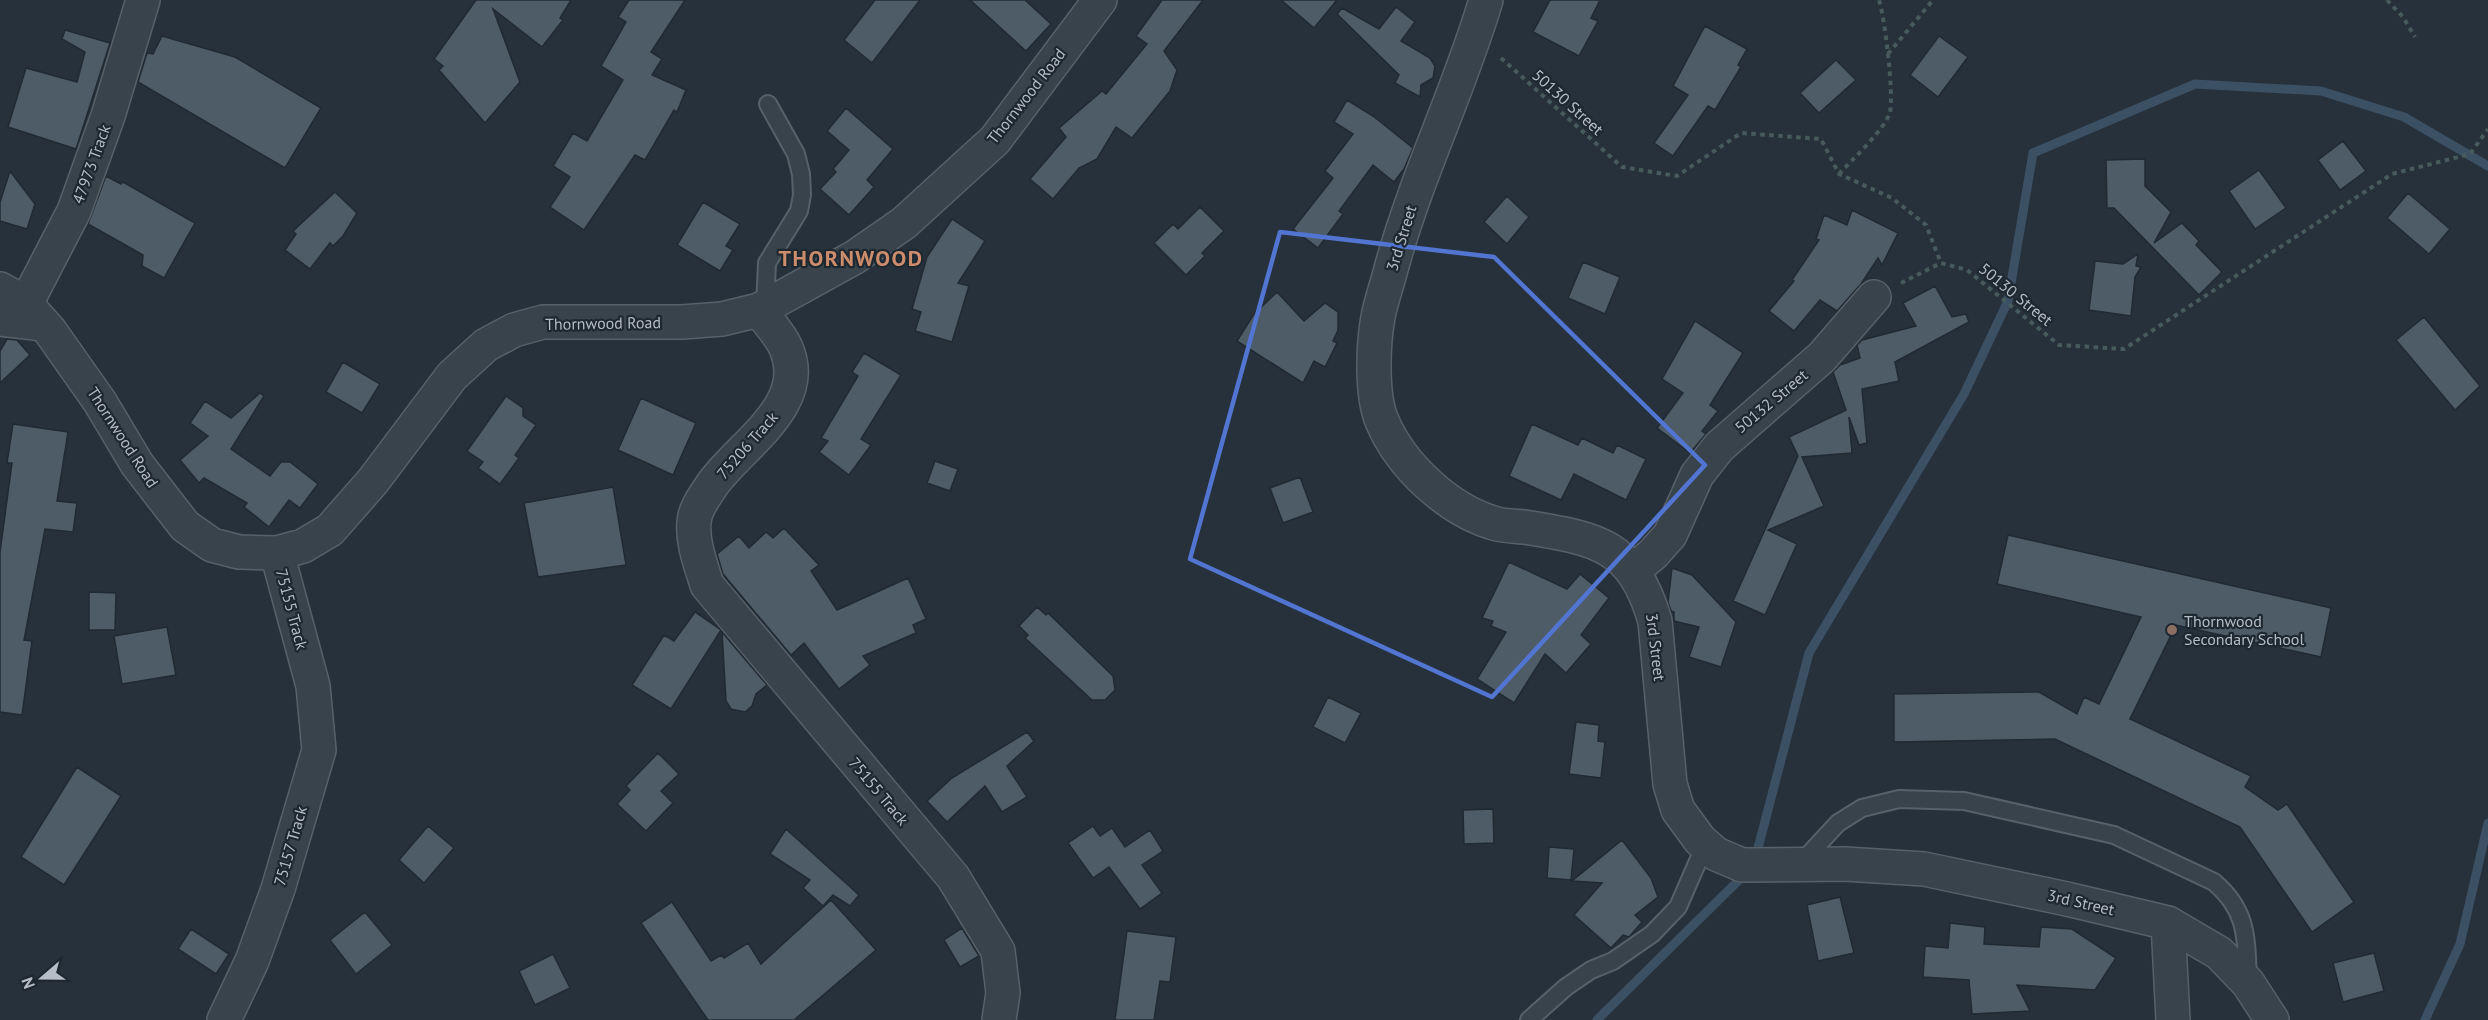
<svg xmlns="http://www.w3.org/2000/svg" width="2488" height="1020" viewBox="0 0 2488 1020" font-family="'PT Sans',sans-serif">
	<rect width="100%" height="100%" fill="#26313c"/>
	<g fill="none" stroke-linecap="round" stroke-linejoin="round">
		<path stroke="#3c5064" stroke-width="9" d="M 1758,848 L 1809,653 L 1964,394 L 2008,301 L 2033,153 L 2195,84 L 2321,91 L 2404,117 L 2488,166
			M 1597,1020 L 1744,875
			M 2425,1020 L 2460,944 L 2488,823"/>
	</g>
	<path fill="#4e5c67" stroke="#202a33" stroke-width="1.5" d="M 476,0 L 571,0 L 560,18 L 563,20 L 542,47 L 493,9 L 520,82 L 485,123 L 439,70 L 443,66 L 434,59 Z
		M 629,0 L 685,0 L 651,52 L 662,59 L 652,75 L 686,90 L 677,112 L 674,110 L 645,160 L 635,155 L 584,230 L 550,207 L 570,177 L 553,166 L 573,133 L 587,141 L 623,80 L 601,66 L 626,22 L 618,17 Z
		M 875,0 L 920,0 L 872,63 L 844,40 Z
		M 970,0 L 1025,0 L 1051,24 L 1026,51 Z
		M 1162,0 L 1203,0 L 1164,51 L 1177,70 L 1170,91 L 1132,138 L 1116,127 L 1097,159 L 1079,168 L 1053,199 L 1030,179 L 1066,137 L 1059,128 L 1102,91 L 1106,94 L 1147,44 L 1136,36 Z
		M 1281,0 L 1337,0 L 1314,28 Z
		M 1550,0 L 1600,0 L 1591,18 L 1598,21 L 1579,56 L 1533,32 Z
		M 1396,7 L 1415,22 L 1401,41 L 1430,58 L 1435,66 L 1433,78 L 1421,85 L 1420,97 L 1395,83 L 1399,75 L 1337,14 L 1342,8 L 1379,29 Z
		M 1705,26 L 1747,49 L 1738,65 L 1741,67 L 1715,110 L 1708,106 L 1673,156 L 1654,143 L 1688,95 L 1673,86 Z
		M 65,30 L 110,43 L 76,149 L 8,127 L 26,68 L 77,82 L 85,52 L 62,39 Z
		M 162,36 L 235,57 L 321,108 L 285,168 L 138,82 L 147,53 L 153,54 Z
		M 1939,36 L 1968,57 L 1938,97 L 1910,75 Z
		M 1836,60 L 1856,80 L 1819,113 L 1800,93 Z
		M 1347,100 L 1373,116 L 1413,148 L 1404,169 L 1394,182 L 1373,165 L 1339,211 L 1343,214 L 1318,248 L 1293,229 L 1333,178 L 1325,171 L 1353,134 L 1334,122 Z
		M 846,108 L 893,149 L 867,180 L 874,187 L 849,215 L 820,189 L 836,172 L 833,169 L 849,150 L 827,131 Z
		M 2343,141 L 2366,171 L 2340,190 L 2318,160 Z
		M 2145,159 L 2145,186 L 2171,212 L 2154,243 L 2182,223 L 2199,241 L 2196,245 L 2222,272 L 2199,295 L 2114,208 L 2107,208 L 2106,160 Z
		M 2259,170 L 2286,208 L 2255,229 L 2229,191 Z
		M 10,171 L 35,204 L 27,229 L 0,221 L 0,202 Z
		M 106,176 L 121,184 L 123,182 L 195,223 L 164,278 L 142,266 L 143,255 L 88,224 Z
		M 335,192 L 357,213 L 343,236 L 333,246 L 330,243 L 310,269 L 285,250 L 296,234 L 293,231 Z
		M 2408,193 L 2450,229 L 2429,254 L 2387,218 Z
		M 1507,196 L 1529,217 L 1507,244 L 1484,222 Z
		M 703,202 L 740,224 L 726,246 L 733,250 L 720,271 L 677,245 Z
		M 1200,207 L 1224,231 L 1202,253 L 1205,256 L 1186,275 L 1154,243 L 1173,224 L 1178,229 Z
		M 1852,210 L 1898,233 L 1882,265 L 1878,258 L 1861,284 L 1837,311 L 1820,300 L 1794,331 L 1769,311 L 1794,281 L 1792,280 L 1819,240 L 1816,239 L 1824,215 L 1847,225 Z
		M 952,219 L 985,241 L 958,283 L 969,286 L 952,342 L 915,331 L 921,312 L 912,309 L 927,257 Z
		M 2138,254 L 2136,266 L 2141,267 L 2135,277 L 2131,316 L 2089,310 L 2095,261 L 2123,264 Z
		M 1583,262 L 1620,277 L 1605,314 L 1568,298 Z
		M 1935,286 L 1952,317 L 1966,314 L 1969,322 L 1895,362 L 1899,381 L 1862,389 L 1867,443 L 1859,445 L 1849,417 L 1852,453 L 1802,457 L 1824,506 L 1768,530 L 1797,544 L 1765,615 L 1733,601 L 1798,456 L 1789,437 L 1846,410 L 1833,372 L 1840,365 L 1860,358 L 1857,345 L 1862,340 L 1916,326 L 1903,303 Z
		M 1277,292 L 1304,321 L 1325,303 L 1338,312 L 1338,330 L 1333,341 L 1337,343 L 1325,367 L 1314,361 L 1303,383 L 1237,341 L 1254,314 Z
		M 2424,317 L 2480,386 L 2455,410 L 2396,340 Z
		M 1695,321 L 1743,353 L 1710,405 L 1718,411 L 1702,431 L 1706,434 L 1690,453 L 1657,428 L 1683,393 L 1662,379 Z
		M 7,339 L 17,340 L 30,355 L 0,383 L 0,351 Z
		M 864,353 L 901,375 L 861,439 L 871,445 L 849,475 L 819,452 L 828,441 L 821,438 L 858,376 L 852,372 Z
		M 343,362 L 380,384 L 362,413 L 326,392 Z
		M 260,393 L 264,396 L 231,449 L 270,476 L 281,462 L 290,462 L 318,484 L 300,508 L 289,500 L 269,527 L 244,507 L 247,503 L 204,478 L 199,483 L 180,460 L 208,436 L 190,423 L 205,401 L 231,418 Z
		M 506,396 L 523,408 L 523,416 L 536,425 L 515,455 L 519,458 L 500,484 L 478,468 L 483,462 L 467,451 Z
		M 641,398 L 696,423 L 673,475 L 618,450 Z
		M 13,424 L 68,432 L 57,501 L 77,503 L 73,532 L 45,529 L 24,640 L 32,641 L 22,715 L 0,712 L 0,552 L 12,463 L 7,463 Z
		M 1532,424 L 1578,445 L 1582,438 L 1613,453 L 1617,445 L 1646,459 L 1626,500 L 1574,474 L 1561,500 L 1509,476 Z
		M 935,461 L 958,469 L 950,491 L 927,483 Z
		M 1300,477 L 1313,512 L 1283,523 L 1270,488 Z
		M 613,487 L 626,565 L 538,577 L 524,503 Z
		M 784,528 L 819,565 L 811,571 L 837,610 L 908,578 L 926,619 L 913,625 L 916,633 L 863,656 L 870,665 L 839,689 L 804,643 L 791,655 L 723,574 L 717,554 L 739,536 L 749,548 L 766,532 L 773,538 Z
		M 2008,535 L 2331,608 L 2321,657 L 2176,625 L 2130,719 L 2251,776 L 2245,787 L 2278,810 L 2287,804 L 2354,902 L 2312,932 L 2240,827 L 2055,739 L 1894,742 L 1894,694 L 2039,692 L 2077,714 L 2084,697 L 2099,704 L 2141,617 L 1997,584 Z
		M 1509,562 L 1567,589 L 1580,574 L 1609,598 L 1581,635 L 1591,644 L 1566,673 L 1545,654 L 1514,703 L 1477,679 L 1506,632 L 1491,626 L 1493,621 L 1482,618 Z
		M 1672,568 L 1692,575 L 1736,622 L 1721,667 L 1689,657 L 1699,627 L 1674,621 L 1674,612 L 1671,611 L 1668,602 Z
		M 89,592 L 116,593 L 115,630 L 89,630 Z
		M 1037,607 L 1046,615 L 1048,613 L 1113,676 L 1115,690 L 1105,700 L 1092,700 L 1025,638 L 1028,635 L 1019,626 Z
		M 695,612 L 721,630 L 671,709 L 632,685 L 664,635 L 674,641 Z
		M 167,627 L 176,675 L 122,684 L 114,636 Z
		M 722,632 L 767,685 L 756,694 L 752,706 L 745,712 L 731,709 L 726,701 Z
		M 1328,697 L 1361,713 L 1345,743 L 1313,727 Z
		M 1576,722 L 1599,725 L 1598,741 L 1605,742 L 1601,778 L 1569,774 Z
		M 1027,732 L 1034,741 L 1007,766 L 1027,797 L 1002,812 L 985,786 L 947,822 L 927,801 L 952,778 Z
		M 658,753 L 679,774 L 661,791 L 673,803 L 646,831 L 617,804 L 630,790 L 626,786 Z
		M 77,767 L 121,796 L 64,885 L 21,857 Z
		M 1493,809 L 1494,843 L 1464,844 L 1463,810 Z
		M 428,826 L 454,848 L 424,883 L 399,860 Z
		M 1093,826 L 1100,836 L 1112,828 L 1125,847 L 1150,830 L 1163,851 L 1142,865 L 1162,893 L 1140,909 L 1109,867 L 1093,878 L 1068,843 Z
		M 786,829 L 859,895 L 850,906 L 833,895 L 823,906 L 803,888 L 810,880 L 770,854 Z
		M 1622,840 L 1651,878 L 1658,897 L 1635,915 L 1642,922 L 1629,937 L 1623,935 L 1611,948 L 1574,915 L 1602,883 L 1572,881 Z
		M 1549,847 L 1574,849 L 1571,880 L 1547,878 Z
		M 1840,897 L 1854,953 L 1818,961 L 1807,905 Z
		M 831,900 L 876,950 L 794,1020 L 708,1020 L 641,923 L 672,902 L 711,961 L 721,955 L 724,958 L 748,943 L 761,964 Z
		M 365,912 L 392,945 L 356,974 L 330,940 Z
		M 1950,923 L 1985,927 L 1984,944 L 2039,947 L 2041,927 L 2072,929 L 2116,958 L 2095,990 L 2017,985 L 2030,1011 L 1972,1014 L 1969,980 L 1923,977 L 1925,946 L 1948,948 Z
		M 962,928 L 979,956 L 960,967 L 944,940 Z
		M 191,929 L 229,954 L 216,974 L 178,949 Z
		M 1127,931 L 1176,937 L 1170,982 L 1160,981 L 1154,1020 L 1115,1020 Z
		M 2374,953 L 2384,991 L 2343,1002 L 2333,963 Z
		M 553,954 L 570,988 L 535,1005 L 519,971 Z"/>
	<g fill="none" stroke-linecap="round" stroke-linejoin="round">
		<g stroke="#57616a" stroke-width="20">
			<path id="service" d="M 765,307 L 767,263 L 799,211 L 802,195 L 801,174 L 796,154 L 768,104
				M 1800,864 L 1838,823 L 1862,808 L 1899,799 L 1964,801 L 2114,835 L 2214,882 C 2248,911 2246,938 2248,979
				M 1529,1020 L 1566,987 L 1591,970 L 1613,961 L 1652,934 L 1678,907 L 1705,845"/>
		</g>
		<g stroke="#57616a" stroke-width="36">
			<path id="minor" d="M 1486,0 C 1459,91 1416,177 1391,269 C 1387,285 1381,301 1378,317 C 1373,345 1371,395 1382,421 C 1401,466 1449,511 1497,524 C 1505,526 1515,526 1524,527 C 1597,539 1632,543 1655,621 L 1670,784 L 1678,810 L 1700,840 L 1716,854 L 1742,865 L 1845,864 L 1924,869 L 2067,899 L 2168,923 L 2219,953 L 2248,983 L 2272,1020
				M 759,310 C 768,322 780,334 786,348 C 811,405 740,445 712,485 C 705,496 695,508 694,522 C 692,543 701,565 707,585 L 953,877 L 998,951 L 1003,993 L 999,1020
				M 18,319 L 74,211 L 108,116 L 143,0
				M 1634,570 L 1653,554 L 1670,535 L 1697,475 L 1719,447 L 1822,357 L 1874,297
				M 2168,923 L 2173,1020
				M 224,1020 L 252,961 L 278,889 L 319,750 L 313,686 L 277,553"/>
		</g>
		<g stroke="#57616a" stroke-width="36">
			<path id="tertiary" d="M 0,289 L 25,303 L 50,331 L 100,402 L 137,464 L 185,526 L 212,545 L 239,552 L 277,553 L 303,546 L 330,530 L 373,481 L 452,376 L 486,345 L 514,330 L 543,322 L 682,322 L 722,319 L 759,310 L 855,257 L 904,223 L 995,140 L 1100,0
				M 0,319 L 42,324"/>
		</g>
		<path stroke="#475b5c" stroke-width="4" stroke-dasharray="4.5 4.5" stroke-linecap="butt" d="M 2387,0 L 2403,17 L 2415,37
			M 1888,54 L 1933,0
			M 1501,58 L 1622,167 L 1677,176 L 1741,133 L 1821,139 L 1839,174 L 1892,198 L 1926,225 L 1941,263 L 1967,270 L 2059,345 L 2124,349 L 2392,174 L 2470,154 L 2488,129
			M 1839,174 C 1851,161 1886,128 1890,112 C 1894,95 1885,18 1879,0
			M 1901,283 L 1941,263"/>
		<use href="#service" stroke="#39434c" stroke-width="16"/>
		<use href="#minor" stroke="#39434c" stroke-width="33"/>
		<use href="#tertiary" stroke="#39434c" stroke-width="33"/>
	</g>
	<path fill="none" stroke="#5275d2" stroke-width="4.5" stroke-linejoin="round" d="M 1280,232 L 1494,257 L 1705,465 L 1492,697 L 1190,559 Z"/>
	<circle fill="#8d6e63" stroke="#1e2831" stroke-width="2" cx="2172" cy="630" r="6"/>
	<g text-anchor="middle" stroke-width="4.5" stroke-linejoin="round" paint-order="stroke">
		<g font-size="16" fill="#b5bec7" stroke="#1e2831">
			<text transform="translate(1026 96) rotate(-52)" y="6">Thornwood Road</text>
			<text transform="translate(1568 102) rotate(42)" y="6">50130 Street</text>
			<text transform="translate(91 164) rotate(-70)" y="6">47973 Track</text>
			<text transform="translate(1401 238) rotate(-73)" y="6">3rd Street</text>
			<text transform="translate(2016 294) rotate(39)" y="6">50130 Street</text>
			<text transform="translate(603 323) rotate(-1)" y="6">Thornwood Road</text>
			<text transform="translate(1771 401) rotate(-40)" y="6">50132 Street</text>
			<text transform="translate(123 437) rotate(57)" y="6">Thornwood Road</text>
			<text transform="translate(747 445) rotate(-49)" y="6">75206 Track</text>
			<text transform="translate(292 609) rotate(75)" y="6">75155 Track</text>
			<text transform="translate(1656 647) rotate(83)" y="6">3rd Street</text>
			<text transform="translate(879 791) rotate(50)" y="6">75155 Track</text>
			<text transform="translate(290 846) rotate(-74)" y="6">75157 Track</text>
			<text transform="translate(2081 902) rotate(13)" y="6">3rd Street</text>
		</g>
		<g font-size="16" fill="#b5bec7" stroke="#1e2831" text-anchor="start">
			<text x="2184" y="627">Thornwood<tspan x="2184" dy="18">Secondary School</tspan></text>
		</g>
		<g font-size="22" font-weight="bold" letter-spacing="1.5" fill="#cd8c6b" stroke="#1e2831">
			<text x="851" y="266">THORNWOOD</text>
		</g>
	</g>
	<g transform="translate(42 978) rotate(250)" stroke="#1e2831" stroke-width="4.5" paint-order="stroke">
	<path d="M0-4.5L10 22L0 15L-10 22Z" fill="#b5bec7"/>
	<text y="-9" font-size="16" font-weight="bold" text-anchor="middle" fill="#b5bec7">N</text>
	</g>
</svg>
